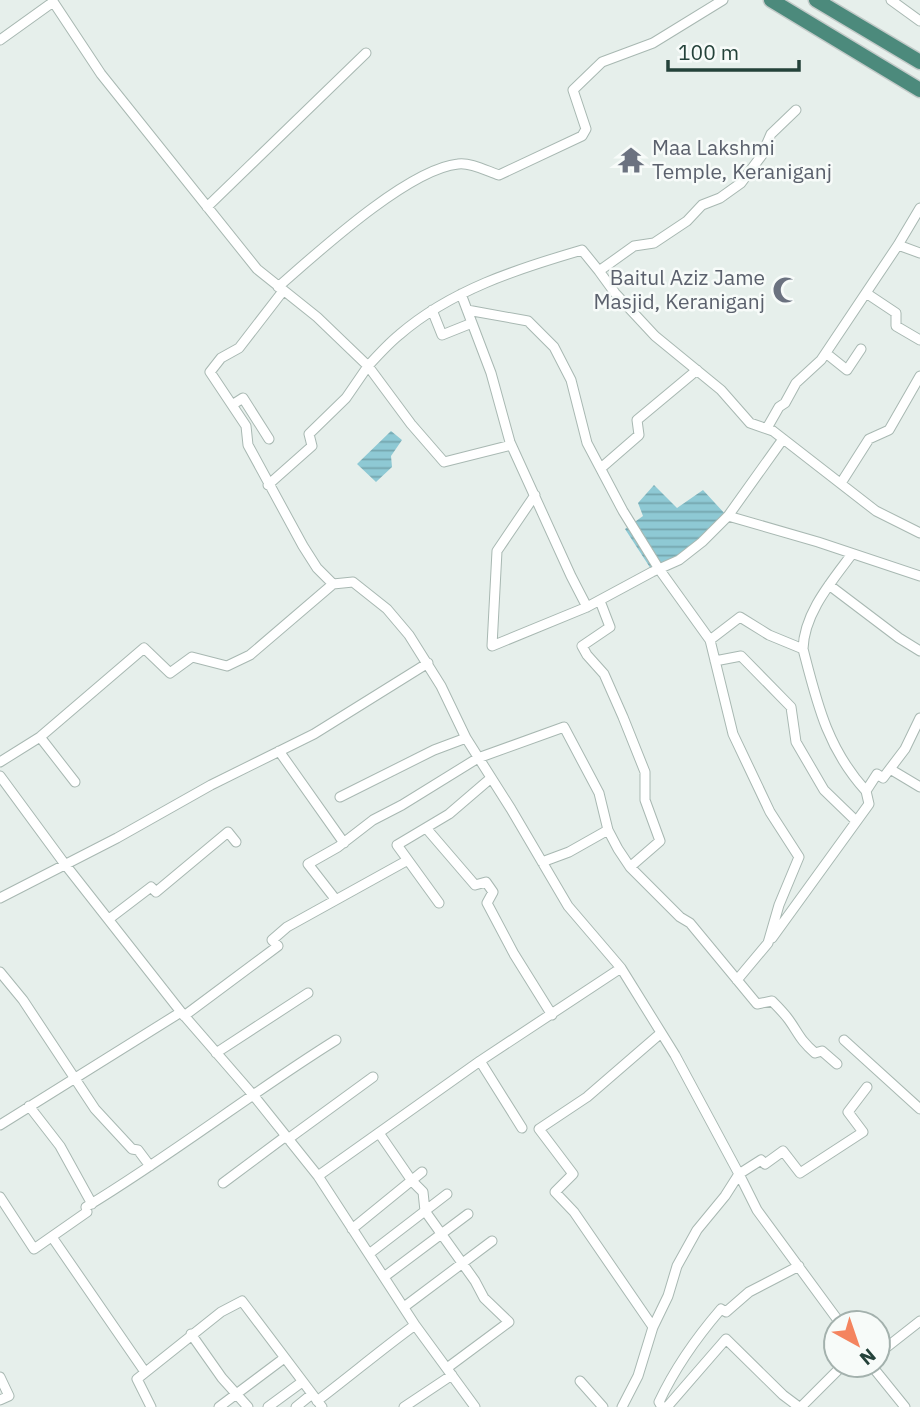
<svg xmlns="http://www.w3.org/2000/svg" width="920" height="1407" viewBox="0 0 920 1407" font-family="'IBM Plex Sans',sans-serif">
	<defs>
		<pattern id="water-rules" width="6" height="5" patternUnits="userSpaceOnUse" patternTransform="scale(1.75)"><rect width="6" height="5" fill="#8ec9d4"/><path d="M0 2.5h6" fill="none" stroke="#74a5ad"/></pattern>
	</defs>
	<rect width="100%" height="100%" fill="#e6efeb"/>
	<path fill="url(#water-rules)" d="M 391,431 L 402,440 L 391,456 L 392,467 L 376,482 L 357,464 Z
		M 654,485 L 677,508 L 703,490 L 726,515 L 677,558 L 651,569 L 625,529 L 643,516 L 638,503 Z"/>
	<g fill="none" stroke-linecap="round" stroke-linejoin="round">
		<g stroke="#a8b8b2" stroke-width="11">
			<path id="minor" d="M 52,0 L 101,74 L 257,269 L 317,317 L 368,366 C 378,355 388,344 399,335 C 451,290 517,269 582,250 L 599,271
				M 891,0 L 920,21
				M 0,40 L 53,2
				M 796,110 L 771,134 L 762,155 L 741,183 L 720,198 L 702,205 L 687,221 L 654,243 L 634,246 L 599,271 L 615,293 L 655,336 L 721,390 L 750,423 L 773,431 L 876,511 L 920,533
				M 207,207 L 366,53
				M 898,245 L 920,253
				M 278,287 C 317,253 408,169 458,164 C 470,162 487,171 499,175 L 582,136 L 586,129 L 573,90 L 602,62 L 653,43 L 723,0
				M 283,291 L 239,348 L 221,358 L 210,372 L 246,426 L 248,445 L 303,546 L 317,568 L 333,584 L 353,582 L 387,609 L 409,635 L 441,686 L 466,738 L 511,809 L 568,906 L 621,968 L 480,1061 L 318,1176
				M 866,293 L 896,313 L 896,326 L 920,340
				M 461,294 L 491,373 L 510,442 L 571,576 L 587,607 L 652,572 L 679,560 L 702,542 L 728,516 L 783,439
				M 432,310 L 442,335 L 472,323
				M 467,310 L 528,321 L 554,347 L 571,380 L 587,443 L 623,511 L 659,569 L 710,640 L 733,734 L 770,812 L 799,857 L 779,905 L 768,943 L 737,980
				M 827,354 L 847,370 L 861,349
				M 232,405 L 243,398 L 269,439
				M 767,428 L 779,407 L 785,403 L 796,383 L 821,360 L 898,245 L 920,208
				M 601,468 L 639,435 L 637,420 L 697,370
				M 841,483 L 869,439 L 889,430 L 920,376
				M 268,485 L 312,446 L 309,434 L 346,398 L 368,366 L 411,424 L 444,462 L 511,445
				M 535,495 L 497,551 L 492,646 L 587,607
				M 728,516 L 818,542 L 920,576
				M 829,585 L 899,638 L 920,651
				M 600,601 L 610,627 L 582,646 L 587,655 L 604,674 L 623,717 L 645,772 L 645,800 L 660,841 L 630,867
				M 710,640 L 740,617 L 769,635 L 803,649 C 817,703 827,748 866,791
				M 803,649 C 804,613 832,581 852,554
				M 715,661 L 741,656 L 791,707 L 796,742 L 824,790 L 856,821
				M 40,737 L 75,782
				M 279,751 L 344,843
				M 0,762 L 40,737 L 144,648 L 170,673 L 192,657 L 227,666 L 250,655 L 333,584
				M 890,769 L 920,787
				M 0,776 L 64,863 L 181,1012 L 254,1096 L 318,1176 L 415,1325 L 475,1407
				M 340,797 L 434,750 L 466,738
				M 426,828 L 475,885 L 486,882 L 493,892 L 487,903 L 514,954 L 552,1015
				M 542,862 L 569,852 L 608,830
				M 0,898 L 117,838 L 211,785 L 314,734 L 428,663
				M 336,900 L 308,864 L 338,847 L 373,820 L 402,805 L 478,758 L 564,727 L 599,793 L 608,830 L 618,849 L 630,867 L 680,917 L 690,923 L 757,1004 L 772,1001 C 778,1007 784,1013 789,1020 C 799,1034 800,1040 815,1053 L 822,1051 L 837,1064
				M 439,903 L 397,845 L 449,814 L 491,778
				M 109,919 L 151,887 L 156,892 L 228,832 L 236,842
				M 772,938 L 869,804 L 866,791 L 877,774 L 883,778 L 905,749 L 920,718
				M 621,968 L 675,1055 L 739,1174 L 725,1196 L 697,1230 L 677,1266 L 668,1296 L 653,1327 L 638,1376 L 622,1407
				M 0,972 L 23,1000 L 95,1109 L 132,1149 L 138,1150 L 150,1166
				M 184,1016 L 278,946 L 272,940 L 287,927 L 408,860
				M 844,1040 L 920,1109
				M 216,1053 L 308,993
				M 480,1061 L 522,1128
				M 29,1106 L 60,1146 L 92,1204
				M 0,1125 L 181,1012
				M 379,1133 L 412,1181 L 423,1192 L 425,1211 L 475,1281 L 484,1298 L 509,1322 L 447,1368
				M 288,1139 L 373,1077
				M 223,1183 L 286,1136
				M 0,1197 L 34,1249 L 87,1212 L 86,1207 C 172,1155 251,1093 336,1040
				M 352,1229 L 422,1172
				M 52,1237 L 145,1372
				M 369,1254 L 447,1194
				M 384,1277 L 468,1214
				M 404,1307 L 492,1241
				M 840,1323 L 757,1210 L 739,1174 L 761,1160 L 765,1164 L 783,1151 L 800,1173 L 863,1132 L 848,1112 L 867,1087
				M 653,1327 L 574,1212 L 555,1192 L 573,1174 L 539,1129 L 587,1097 L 661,1033
				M 191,1334 L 222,1378 L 248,1407
				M 878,1354 L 920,1321
				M 855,1365 L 857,1368 L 862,1365
				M 871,1365 L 905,1407
				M 0,1377 L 9,1396 L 0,1400
				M 580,1381 L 603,1407
				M 317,1401 C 350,1376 382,1349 415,1325
				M 151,1407 L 137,1379 L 221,1312 L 242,1301 L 322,1407
				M 219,1407 L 283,1359
				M 268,1407 L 302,1382
				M 296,1407 L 312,1394
				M 404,1407 L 452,1375
				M 662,1407 L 659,1402 C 675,1368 696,1338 721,1309 L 726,1312 L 749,1292 L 799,1266
				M 667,1407 L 726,1339 L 783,1395 L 799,1407
				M 801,1407 L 843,1365"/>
		</g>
		<g stroke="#c2cac8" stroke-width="17">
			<path id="trunk" d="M 771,0 L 920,90
				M 816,0 L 920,62"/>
		</g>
		<use href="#minor" stroke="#fff" stroke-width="9"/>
		<use href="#trunk" stroke="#4c8a7c" stroke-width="14"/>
	</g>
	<defs>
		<g id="temple-bare" transform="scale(2.1)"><path d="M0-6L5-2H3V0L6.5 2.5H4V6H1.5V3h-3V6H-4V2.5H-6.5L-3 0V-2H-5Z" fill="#6b7280" stroke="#f7fbf9" stroke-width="2.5" paint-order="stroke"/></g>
		<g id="mosque-bare" transform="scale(2.1)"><path d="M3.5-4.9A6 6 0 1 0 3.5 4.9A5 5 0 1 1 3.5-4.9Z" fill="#6b7280" stroke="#f7fbf9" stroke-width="2.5" paint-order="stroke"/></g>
	</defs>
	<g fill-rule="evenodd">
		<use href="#temple-bare" x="631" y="160"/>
		<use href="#mosque-bare" x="786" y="290"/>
	</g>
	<g text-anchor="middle" stroke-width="5" stroke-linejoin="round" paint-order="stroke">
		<g font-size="21" fill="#5b616d" stroke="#f7fbf9" text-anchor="start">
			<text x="652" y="155">Maa Lakshmi<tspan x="652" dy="24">Temple, Keraniganj</tspan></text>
			<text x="765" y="285" text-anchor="end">Baitul Aziz Jame<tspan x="765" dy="24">Masjid, Keraniganj</tspan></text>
		</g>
	</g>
	<g transform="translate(857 1344) rotate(140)"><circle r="33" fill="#f7fbf9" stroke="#a3b1ad" stroke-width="2"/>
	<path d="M0-5L12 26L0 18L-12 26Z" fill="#f4845f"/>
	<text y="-10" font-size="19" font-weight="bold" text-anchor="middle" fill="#24423a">N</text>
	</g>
	<path d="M668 60v10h131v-10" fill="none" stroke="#24423a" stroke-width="3.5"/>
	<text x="678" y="60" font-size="21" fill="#24423a" stroke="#f7fbf9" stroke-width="5" paint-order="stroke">100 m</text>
</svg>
